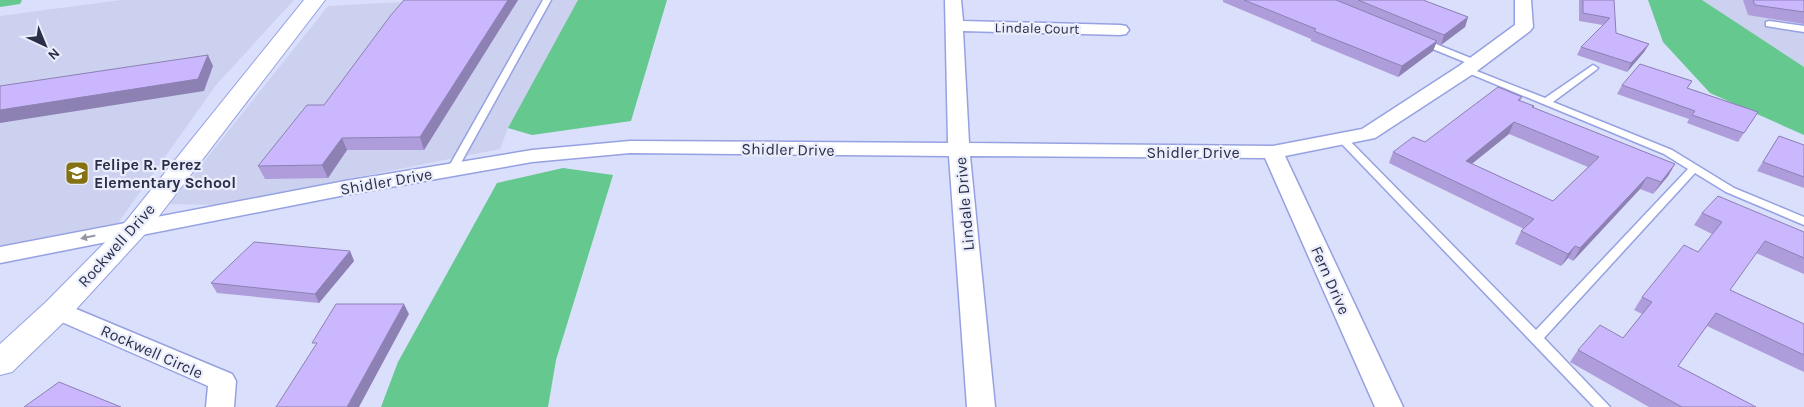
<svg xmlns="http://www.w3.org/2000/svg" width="1804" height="407" viewBox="0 0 1804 407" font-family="Karla,sans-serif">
	<rect width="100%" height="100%" fill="#dadffb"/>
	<path fill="#cbd1ef" d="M 121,0 L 294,0 L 216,85 L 118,223 L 0,246 L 0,16 Z
		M 441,0 L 580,0 L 508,128 L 500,149 L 217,205 L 170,204 L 328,6 Z
		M 1702,0 L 1804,0 L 1804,67 L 1755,36 Z"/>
	<path fill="#65c88f" d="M 578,0 L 667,0 L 631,121 L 532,135 L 508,128 Z
		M 1648,0 L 1702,0 L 1804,67 L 1804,135 L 1710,93 L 1663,42 Z
		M 563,168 L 613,175 L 556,360 L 548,407 L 381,407 L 398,362 L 497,183 Z"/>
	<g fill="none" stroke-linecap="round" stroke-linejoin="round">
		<path fill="#65c88f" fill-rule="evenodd" d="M 0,0 L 22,0 L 20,4 L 0,7 Z"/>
		<g stroke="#96a1e2" stroke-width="3">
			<path id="service" d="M 543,0 L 551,0 L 457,170 L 456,172 L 448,172 L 447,170 Z
				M 1769,21 L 1804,26 L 1804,32 L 1766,26 L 1766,22 Z
				M 1421,38 L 1478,61 L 1480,63 L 1475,66 L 1472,65 L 1418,43 L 1417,41 Z
				M 1593,65 L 1598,68 L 1596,70 L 1553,102 L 1672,150 L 1734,188 L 1804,217 L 1804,225 L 1726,192 L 1695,173 L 1544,338 L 1610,407 L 1594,407 L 1337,139 L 1338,137 L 1346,137 L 1536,330 L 1688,169 L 1664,154 L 1461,70 L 1466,67 L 1469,68 L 1545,98 Z"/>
		</g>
		<g stroke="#96a1e2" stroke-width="3">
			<path id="minor" d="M 945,0 L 961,0 L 963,21 L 1120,25 L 1126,26 L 1129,30 L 1126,34 L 1120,35 L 963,31 L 969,143 L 1273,146 L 1362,129 L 1459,66 L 1515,25 L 1515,0 L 1531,0 L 1533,27 L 1530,31 L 1473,74 L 1375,138 L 1285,156 L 1403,407 L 1375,407 L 1265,158 L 970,156 L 995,407 L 967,407 L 949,156 L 630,153 L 532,162 L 345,195 L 0,263 L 0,247 L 345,181 L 532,150 L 630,141 L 948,143 Z
				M 57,301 L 232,374 L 236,381 L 234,407 L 206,407 L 208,386 L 48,316 L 44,310 L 48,304 Z"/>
		</g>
		<g stroke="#96a1e2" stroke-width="2">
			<path id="tertiary" d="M 304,0 L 325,0 L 146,233 L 68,318 L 12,372 L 0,375 L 0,344 L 46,302 L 126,221 Z"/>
		</g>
		<use href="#service" fill="#fff" fill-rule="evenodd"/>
		<use href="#minor" fill="#fff" fill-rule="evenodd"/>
		<use href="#tertiary" fill="#fff" fill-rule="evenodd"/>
	</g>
	<path fill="#ae9dda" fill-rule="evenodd" d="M 404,0 L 518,0 L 424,150 L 347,150 L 328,178 L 265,179 L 258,166 L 324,105 Z
		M 1223,0 L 1423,0 L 1468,17 L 1465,27 L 1441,45 L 1436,43 L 1433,51 L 1398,77 L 1311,41 L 1311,39 L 1223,2 Z
		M 1579,0 L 1614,0 L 1616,33 L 1649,44 L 1644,52 L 1627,72 L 1577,55 L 1581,47 L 1603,25 L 1579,21 Z
		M 1743,0 L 1804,0 L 1804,24 L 1748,15 Z
		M 1692,81 L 1688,88 L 1758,112 L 1738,142 L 1687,123 L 1689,119 L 1617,94 L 1622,85 Z
		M 1522,97 L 1520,101 L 1534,106 L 1533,108 L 1675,164 L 1668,176 L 1653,194 L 1640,189 L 1573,261 L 1568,258 L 1561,266 L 1515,244 L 1521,231 L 1524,229 L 1389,163 L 1393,152 L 1425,142 ZM 1509,134 L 1588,167 L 1553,201 L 1472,164 Z
		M 1779,136 L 1804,145 L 1804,188 L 1757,171 Z
		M 1702,213 L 1804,232 L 1804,274 L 1756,253 L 1730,290 L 1804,324 L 1804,372 L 1707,326 L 1678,366 L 1756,407 L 1649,407 L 1570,362 L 1578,350 L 1623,338 L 1642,314 L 1634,310 L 1642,297 L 1698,252 L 1712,234 L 1694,225 Z
		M 350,251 L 354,261 L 319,303 L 217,293 L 211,283 Z"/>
	<path fill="#8d80b2" d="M 508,0 L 518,0 L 424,150 L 420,137 Z
		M 1468,17 L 1465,27 L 1441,45 L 1444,35 Z
		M 1437,41 L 1433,51 L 1398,77 L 1402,66 Z
		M 1649,44 L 1644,52 L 1627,72 L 1631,63 Z
		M 208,55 L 213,66 L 204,91 L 0,123 L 0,110 Z
		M 1514,122 L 1509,134 L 1460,173 L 1466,161 Z
		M 342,138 L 347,150 L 328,178 L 322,165 Z
		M 1675,164 L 1668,176 L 1653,194 L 1661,182 Z
		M 1647,177 L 1640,189 L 1573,261 L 1580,248 Z
		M 1575,246 L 1568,258 L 1561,266 L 1568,254 Z
		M 350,251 L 354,261 L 319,303 L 315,294 Z
		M 404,304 L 409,314 L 359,407 L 347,407 Z"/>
	<path fill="#cab7fe" stroke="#8d80b2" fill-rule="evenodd" d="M 404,0 L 508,0 L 420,137 L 342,138 L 322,165 L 258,166 L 307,105 L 324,105 L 391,15 Z
		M 1244,0 L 1336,0 L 1437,41 L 1402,66 L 1314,31 L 1316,29 Z
		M 1358,0 L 1423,0 L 1468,17 L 1444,35 Z
		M 1583,0 L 1614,0 L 1616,33 L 1649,44 L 1631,63 L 1581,47 L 1610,18 L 1583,13 Z
		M 1753,0 L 1804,0 L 1804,12 L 1755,5 Z
		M 208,55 L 198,79 L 0,110 L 0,86 Z
		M 1640,64 L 1692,81 L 1687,88 L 1758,112 L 1744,133 L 1692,115 L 1695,111 L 1622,85 Z
		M 1498,87 L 1522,97 L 1518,100 L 1534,106 L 1532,107 L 1675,164 L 1661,182 L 1647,177 L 1580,248 L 1575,246 L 1568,254 L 1521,231 L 1534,219 L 1393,152 L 1413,137 L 1425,142 ZM 1514,122 L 1599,157 L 1553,201 L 1466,161 Z
		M 1779,136 L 1804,145 L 1804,177 L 1763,162 Z
		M 1718,196 L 1804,232 L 1804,258 L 1765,241 L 1730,290 L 1804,324 L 1804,355 L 1716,313 L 1678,366 L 1756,407 L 1682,407 L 1578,350 L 1600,325 L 1623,338 L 1652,302 L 1642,297 L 1684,245 L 1698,252 L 1722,222 L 1702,213 Z
		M 254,242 L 350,251 L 315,294 L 211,283 Z
		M 336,304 L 404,304 L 347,407 L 276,407 L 317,343 L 312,343 Z
		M 59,382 L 121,407 L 24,407 Z"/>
	<defs><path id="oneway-solid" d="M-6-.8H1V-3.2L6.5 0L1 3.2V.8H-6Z" transform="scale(1.25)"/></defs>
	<use fill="#9597a4" href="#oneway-solid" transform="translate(88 237) rotate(168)"/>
	<defs>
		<g id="school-square" transform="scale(1.25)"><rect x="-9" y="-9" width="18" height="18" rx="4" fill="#857112" stroke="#eaedfb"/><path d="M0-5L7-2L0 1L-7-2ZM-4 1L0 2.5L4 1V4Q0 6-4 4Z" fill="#fff"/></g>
	</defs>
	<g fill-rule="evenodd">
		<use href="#school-square" x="77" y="173"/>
	</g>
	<g text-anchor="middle" stroke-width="4.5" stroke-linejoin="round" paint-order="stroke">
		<g font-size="14" fill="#2b2f49" stroke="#eaedfb">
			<text transform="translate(1037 28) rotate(1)" y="5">Lindale Court</text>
		</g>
		<g font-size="16" fill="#2b2f49" stroke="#eaedfb">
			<text transform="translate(788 149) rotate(1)" y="6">Shidler Drive</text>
			<text x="1193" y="158">Shidler Drive</text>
			<text transform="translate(386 181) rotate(-10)" y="6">Shidler Drive</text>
			<text transform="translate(964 204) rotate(-95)" y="6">Lindale Drive</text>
			<text transform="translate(116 245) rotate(-48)" y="6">Rockwell Drive</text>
			<text transform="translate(1331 280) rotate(66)" y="6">Fern Drive</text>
			<text transform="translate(152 351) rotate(24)" y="6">Rockwell Circle</text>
		</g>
		<g font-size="16" font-weight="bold" fill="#2b2f49" stroke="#eaedfb" text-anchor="start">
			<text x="94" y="170">Felipe R. Perez<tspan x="94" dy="18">Elementary School</tspan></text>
		</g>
	</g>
	<g transform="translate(45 45) rotate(136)" stroke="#eaedfb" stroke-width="4" paint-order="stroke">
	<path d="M0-4L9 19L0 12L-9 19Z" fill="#2b2f49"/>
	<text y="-8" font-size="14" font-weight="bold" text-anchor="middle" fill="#2b2f49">N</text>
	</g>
</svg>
